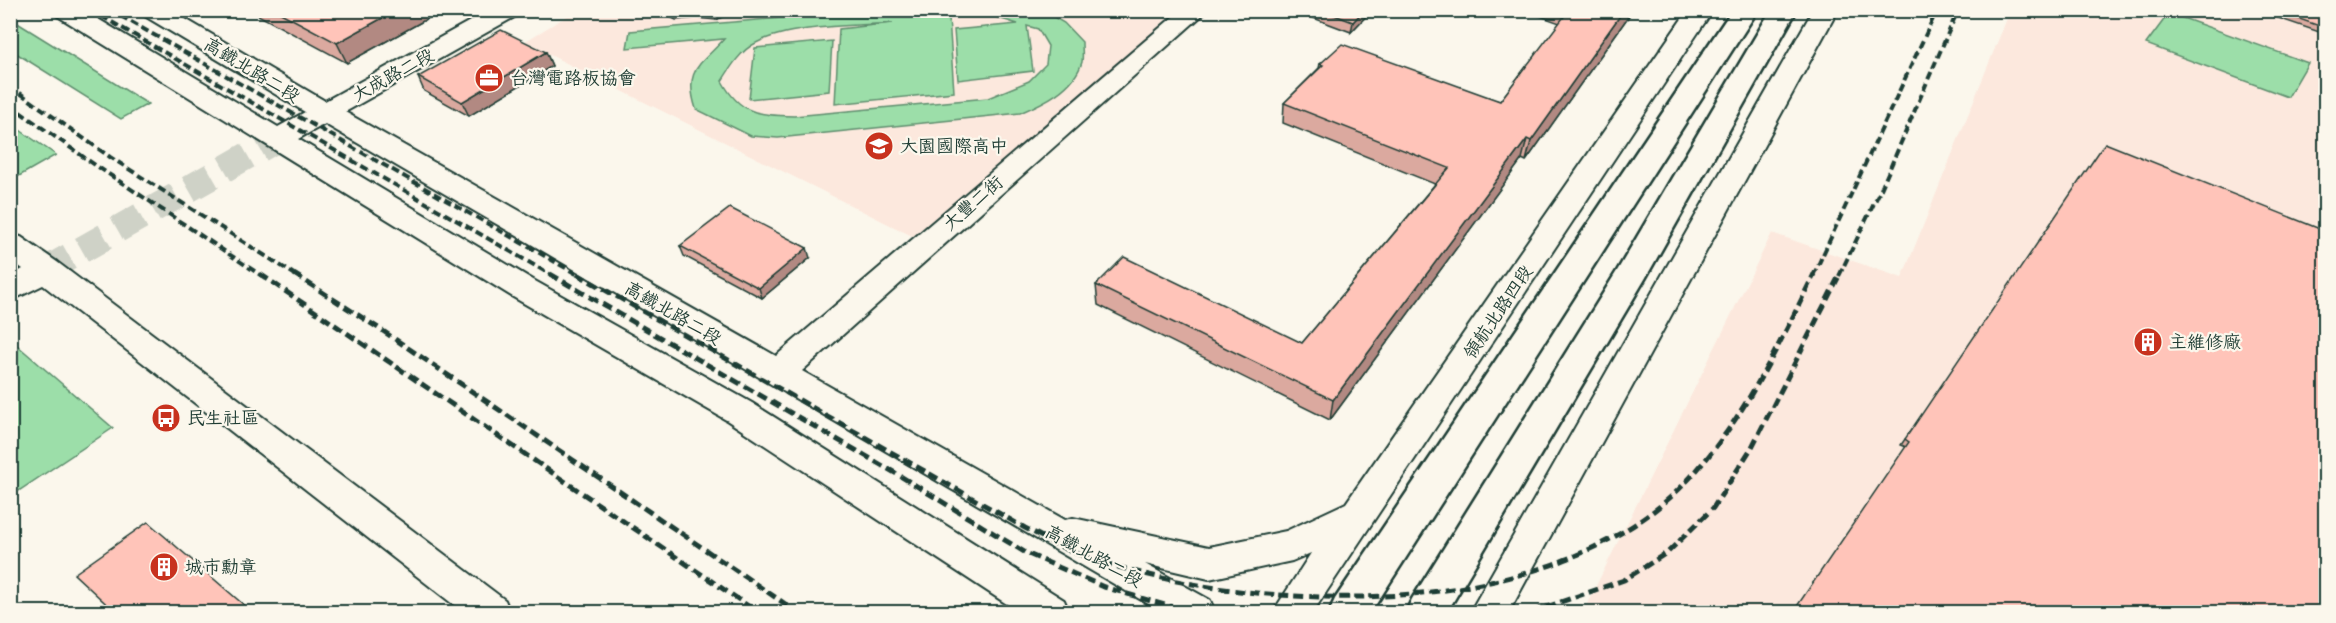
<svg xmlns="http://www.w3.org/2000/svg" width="2336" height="623" viewBox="0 0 2336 623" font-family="Dekko,'LXGW WenKai TC',sans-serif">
	<rect width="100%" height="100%" fill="#fbf7ec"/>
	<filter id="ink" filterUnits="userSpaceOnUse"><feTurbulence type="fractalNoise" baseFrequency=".0167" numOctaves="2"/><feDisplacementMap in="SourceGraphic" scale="12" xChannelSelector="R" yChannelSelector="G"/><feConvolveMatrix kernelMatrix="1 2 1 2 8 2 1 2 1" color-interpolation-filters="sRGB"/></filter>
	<g filter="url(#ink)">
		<path fill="#fce8dd" d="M 577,10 L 1183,11 L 918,239 L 524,42 Z
			M 2010,11 L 2325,11 L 2325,612 L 1583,612 L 1772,233 L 1902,278 Z"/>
		<path fill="#9cdea9" stroke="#5e8e6e" stroke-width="1.5" fill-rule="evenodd" d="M 873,10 L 1073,11 L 1047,13 L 1064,23 L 1082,42 C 1082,48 1083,56 1082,62 C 1074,89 1043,103 1020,113 L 778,138 L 751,136 L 696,109 C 683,69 701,65 724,39 L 627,48 L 630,31 ZM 988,15 L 1018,24 L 954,30 L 958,80 L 1033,71 L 1027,26 L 1038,29 L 1048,46 L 1046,64 L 1029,81 L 988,98 L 794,116 C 758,115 740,114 722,81 C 730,68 741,50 756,43 C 791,25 854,26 893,23 L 839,29 L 835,104 L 954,92 L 949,18 Z
			M 2169,13 L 2308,63 L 2288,97 L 2146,44 Z
			M 11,19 L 148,104 L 121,119 L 11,50 Z
			M 832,41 L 829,91 L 749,99 L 755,48 Z
			M 11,124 L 56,155 L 19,176 L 11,170 Z
			M 11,340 L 113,428 L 11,496 Z"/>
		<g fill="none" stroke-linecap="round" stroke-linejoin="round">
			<path stroke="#cfd2c7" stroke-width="27" stroke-dasharray="27 14" stroke-linecap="butt" d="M 46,270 L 277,139"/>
			<g stroke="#1f3d34" stroke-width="4">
				<path id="minor" d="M 53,10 L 83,10 L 278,127 L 305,112 L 143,15 L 140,10 L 170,10 L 325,101 L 490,10 L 521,10 L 518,15 L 345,112 L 776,356 L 1181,10 L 1208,10 L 802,371 L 1065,520 L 1073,518 L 1209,547 L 1286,531 L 1346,503 L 1688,10 L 1713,10 L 1313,612 L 1273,612 L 1311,553 L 1292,561 L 1209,579 L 1145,564 L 1210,600 L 1215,612 L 1162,612 L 325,124 L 298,139 L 535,281 L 752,403 L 1064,600 L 1069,612 L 1019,612 L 728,421 L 513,297 L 56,15 Z
					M 1813,10 L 1838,10 L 1509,612 L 1470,612 Z
					M 10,234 L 21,237 L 57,262 L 505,600 L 510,612 L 463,612 L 43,285 L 10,301 L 10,276 L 23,269 L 10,260 Z"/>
			</g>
			<g stroke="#1f3d34" stroke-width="5">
				<path id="major" d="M 1732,10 L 1758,10 L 1371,612 L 1329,612 L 1335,599 Z
					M 1771,10 L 1797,10 L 1645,279 L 1447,612 L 1406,612 L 1412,599 L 1617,271 Z"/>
			</g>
			<use href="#minor" fill="#fbf7ec" fill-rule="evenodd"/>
			<use href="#major" fill="#fbf7ec" fill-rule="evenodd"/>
			<path stroke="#1f3d34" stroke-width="4" stroke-dasharray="8 4" stroke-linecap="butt" d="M 91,10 L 553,276
				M 110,10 L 580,276
				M 10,86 L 110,157 L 297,276
				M 10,105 L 95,165 L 262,276
				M 1813,276 L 1937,10
				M 1839,276 L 1881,189 L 1958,10"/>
			<path stroke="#1f3d34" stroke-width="5" stroke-dasharray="10 5" stroke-linecap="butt" d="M 260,274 L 757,612
				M 294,274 L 383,331 L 797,612
				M 550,274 L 897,474 L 1026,553 L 1104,587 L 1188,612
				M 577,274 L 1025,528 C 1043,537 1061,548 1081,555 C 1252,616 1534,623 1674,494 C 1737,434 1776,351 1814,274
				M 1532,612 L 1624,580 L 1668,552 L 1713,508 L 1752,447 L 1840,274"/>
		</g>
		<path fill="#dba99f" stroke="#1f3d34" stroke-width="1.5" d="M 254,10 L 443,10 L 347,63 L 256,14 Z
			M 656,10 L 736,10 L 716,20 L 697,18 L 676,20 Z
			M 1292,10 L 1372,10 L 1351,32 Z
			M 1523,10 L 1633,10 L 1526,161 L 1522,159 L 1330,420 L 1098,305 L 1096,285 L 1302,343 L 1435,184 L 1283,123 L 1284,103 L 1319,68 L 1320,64 L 1500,101 L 1560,23 Z
			M 2255,10 L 2325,10 L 2325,34 Z
			M 546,52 L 552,66 L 469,116 L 424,91 L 418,77 Z
			M 2325,231 L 1906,447 L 1901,445 L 1905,439 Z
			M 680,246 L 810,258 L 762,298 L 684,256 Z"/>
		<path fill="#b28982" stroke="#1f3d34" stroke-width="1.5" d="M 397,10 L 443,10 L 347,63 L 337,43 Z
			M 713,10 L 736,10 L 716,20 Z
			M 1364,10 L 1372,10 L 1351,32 L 1353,22 Z
			M 1624,10 L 1633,10 L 1526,161 L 1531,141 Z
			M 546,52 L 552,66 L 469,116 L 462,102 Z
			M 1527,139 L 1522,159 L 1330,420 L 1333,400 Z
			M 807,248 L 810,258 L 762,298 L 759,288 Z"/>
		<path fill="#ffc4b9" stroke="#1f3d34" stroke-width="1.5" d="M 275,10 L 397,10 L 337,43 Z
			M 1321,10 L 1364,10 L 1353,22 Z
			M 1569,10 L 1624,10 L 1531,141 L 1527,139 L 1333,400 L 1096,285 L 1124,257 L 1302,343 L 1449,168 L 1284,103 L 1323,65 L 1320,64 L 1342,44 L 1500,101 Z
			M 2274,10 L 2325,10 L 2325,28 Z
			M 501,30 L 546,52 L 462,102 L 418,77 Z
			M 2105,143 L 2325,231 L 2325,612 L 1793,612 L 1909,442 L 1905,439 Z
			M 730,208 L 807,248 L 759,288 L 680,246 Z
			M 148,522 L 252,612 L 115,612 L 74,574 Z"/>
	</g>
	<defs>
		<g id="office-disc" transform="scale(1.5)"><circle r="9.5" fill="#c8321e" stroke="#fbf7ec"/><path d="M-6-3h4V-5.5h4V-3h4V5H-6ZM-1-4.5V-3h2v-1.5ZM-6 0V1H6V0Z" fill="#fff"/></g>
		<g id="school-disc" transform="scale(1.5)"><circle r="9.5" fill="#c8321e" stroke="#fbf7ec"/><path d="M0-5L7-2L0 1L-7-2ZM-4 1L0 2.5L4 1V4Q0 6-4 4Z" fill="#fff"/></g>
		<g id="building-disc" transform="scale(1.5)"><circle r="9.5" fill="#c8321e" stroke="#fbf7ec"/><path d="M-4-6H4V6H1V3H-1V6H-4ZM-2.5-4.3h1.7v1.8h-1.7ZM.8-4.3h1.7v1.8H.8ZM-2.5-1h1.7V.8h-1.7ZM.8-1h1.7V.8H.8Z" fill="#fff"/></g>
		<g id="bus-disc" transform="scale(1.5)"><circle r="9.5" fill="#c8321e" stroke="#fbf7ec"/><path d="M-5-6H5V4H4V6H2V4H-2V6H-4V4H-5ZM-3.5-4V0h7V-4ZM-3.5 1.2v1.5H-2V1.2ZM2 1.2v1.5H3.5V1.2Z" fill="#fff"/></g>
	</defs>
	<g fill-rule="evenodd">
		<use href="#office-disc" x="489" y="78"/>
		<use href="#school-disc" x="879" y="146"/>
		<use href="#building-disc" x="2148" y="342"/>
		<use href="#bus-disc" x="166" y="418"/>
		<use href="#building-disc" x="164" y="567"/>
	</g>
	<g text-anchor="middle" stroke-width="4.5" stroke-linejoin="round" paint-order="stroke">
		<g font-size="18" fill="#1f3d34" stroke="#fbf7ec">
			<text transform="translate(252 70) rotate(31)" y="6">高鐵北路二段</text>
			<text transform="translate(393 75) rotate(-29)" y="6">大成路二段</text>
			<text transform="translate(973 203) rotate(-41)" y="6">大豐二街</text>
			<text transform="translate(1498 312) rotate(-56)" y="6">領航北路四段</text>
			<text transform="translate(673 313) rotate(30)" y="6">高鐵北路二段</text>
			<text transform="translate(1094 556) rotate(29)" y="6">高鐵北路二段</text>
		</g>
		<g font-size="18" fill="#1f3d34" stroke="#fbf7ec" text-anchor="start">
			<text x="510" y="84">台灣電路板協會</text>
			<text x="900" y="152">大園國際高中</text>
			<text x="2169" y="348">主維修廠</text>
			<text x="187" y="424">民生社區</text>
			<text x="185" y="573">城市勳章</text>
		</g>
	</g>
	<rect width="2336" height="623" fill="none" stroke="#fbf7ec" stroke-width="36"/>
	<rect x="18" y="18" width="2300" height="587" fill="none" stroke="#1f3d34" stroke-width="2" filter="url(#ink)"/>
</svg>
